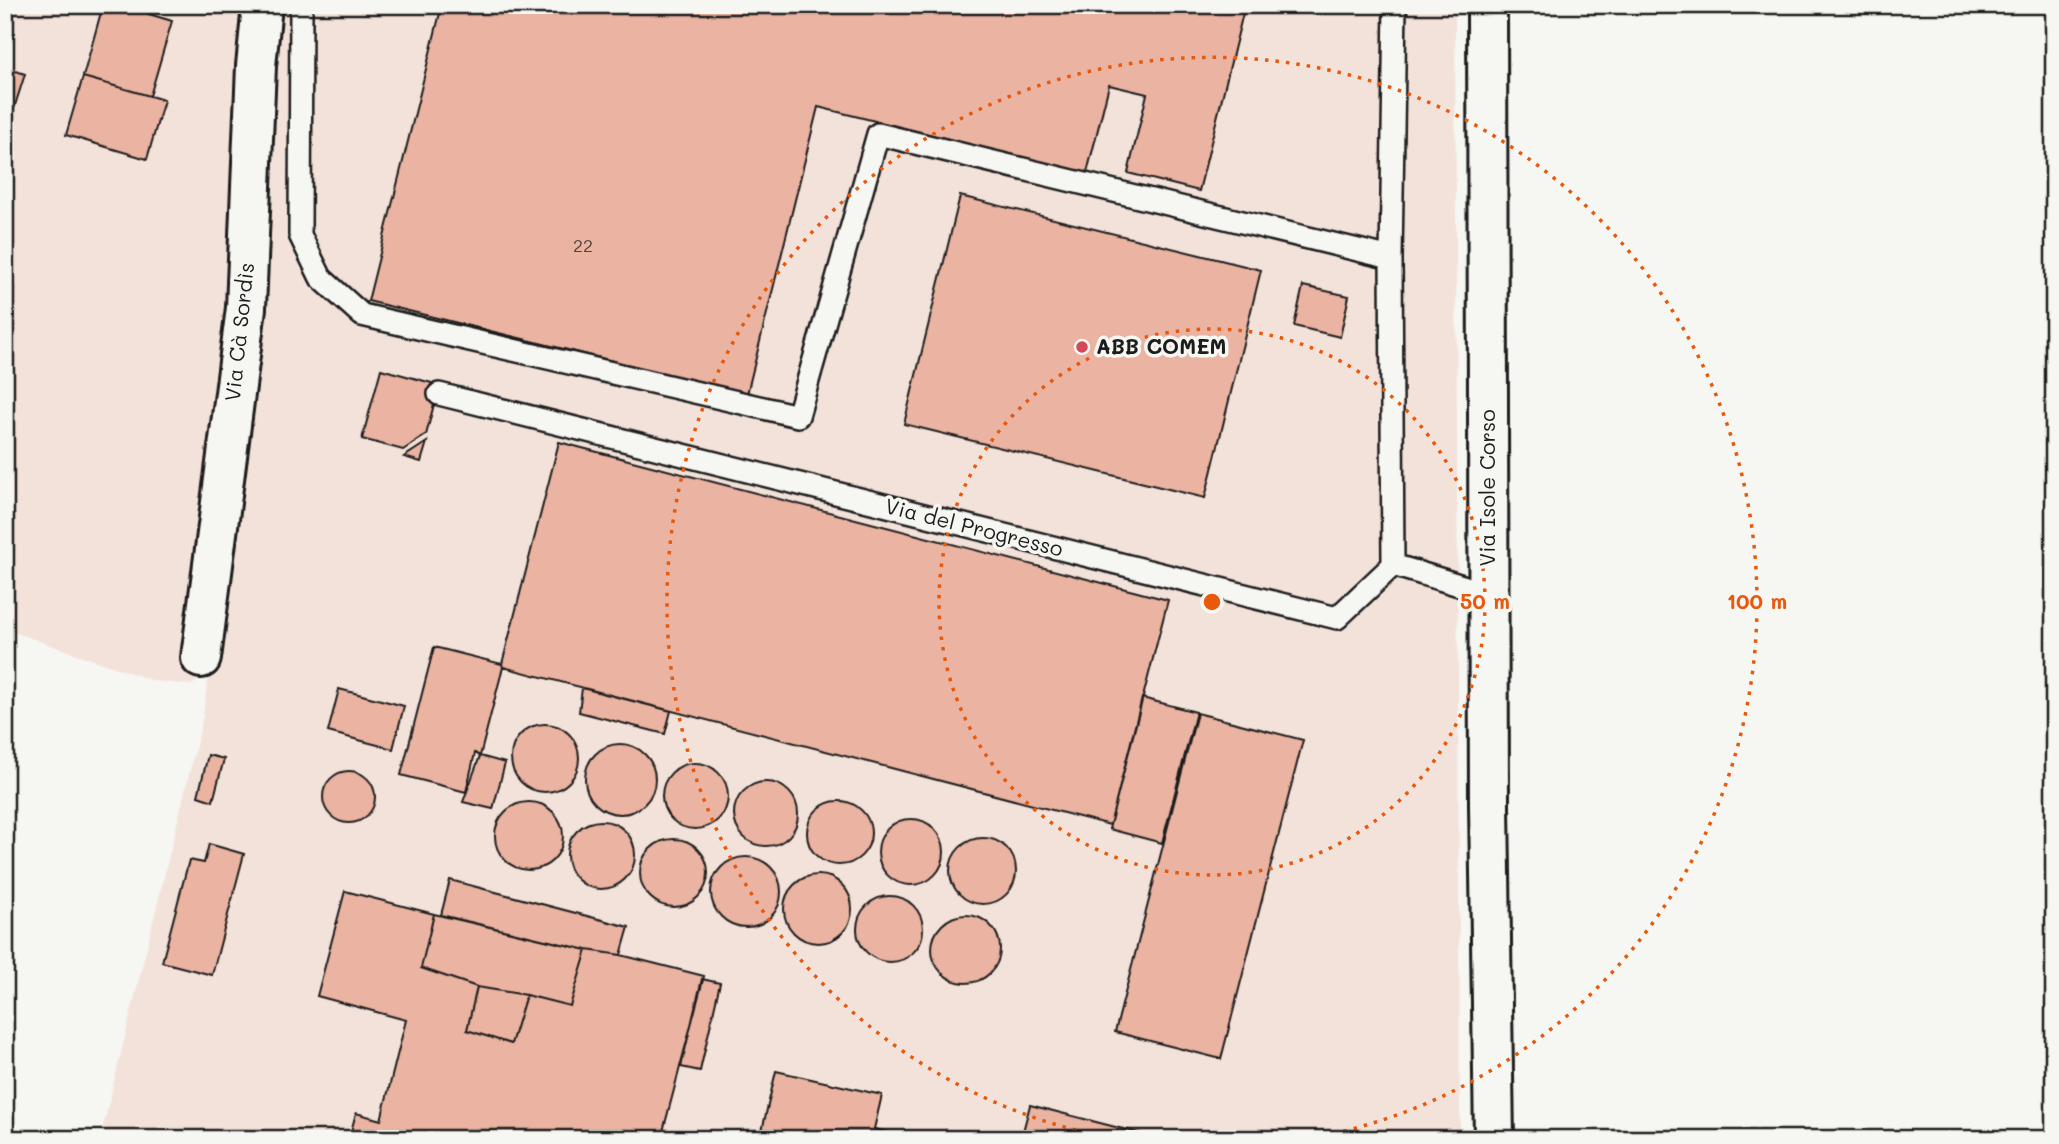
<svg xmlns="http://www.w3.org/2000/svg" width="2059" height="1144" viewBox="0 0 2059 1144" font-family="Mali,sans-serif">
	<rect width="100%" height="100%" fill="#f6f6f2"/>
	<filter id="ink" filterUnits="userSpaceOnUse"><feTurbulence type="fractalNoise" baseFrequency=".0143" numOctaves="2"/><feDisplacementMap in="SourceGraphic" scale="14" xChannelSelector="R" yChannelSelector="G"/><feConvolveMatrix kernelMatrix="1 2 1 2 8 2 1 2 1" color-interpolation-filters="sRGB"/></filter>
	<g filter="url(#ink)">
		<path fill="#f3e2da" d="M 5,5 L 1455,5 L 1460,1139 L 100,1139 L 203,717 L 208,675 L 191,685 L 154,681 L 5,629 Z"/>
		<path fill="#ebb3a1" stroke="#1c1c1c" stroke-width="2" d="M 103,5 L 119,5 L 172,21 L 150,96 L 83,77 Z
			M 442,5 L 1153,5 L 1172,10 L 1174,5 L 1245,5 L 1199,191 L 1128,173 L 1147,94 L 1109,85 L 1087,173 L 818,107 L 747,394 L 368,301 Z
			M 5,68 L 25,74 L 11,118 L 5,116 Z
			M 83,77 L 164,100 L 147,159 L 66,135 Z
			M 960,196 L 1261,270 L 1205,498 L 904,424 Z
			M 1303,286 L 1349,296 L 1340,337 L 1294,326 Z
			M 381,369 L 439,385 L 426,435 L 403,450 L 362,439 Z
			M 427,442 L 421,462 L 404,457 Z
			M 559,442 L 1168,600 L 1110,825 L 503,667 L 502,664 Z
			M 434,647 L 502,664 L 503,667 L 480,756 L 475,753 L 466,792 L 401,775 Z
			M 582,688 L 671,711 L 665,734 L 579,712 Z
			M 339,689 L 404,706 L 393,749 L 328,732 Z
			M 1142,698 L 1196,712 L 1162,843 L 1109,829 Z
			M 1197,713 L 1303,740 L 1221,1059 L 1115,1032 Z
			M511 758a34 34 0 1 1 68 0a34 34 0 1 1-68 0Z
			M585 779a35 35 0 1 1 70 0a35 35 0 1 1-70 0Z
			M 208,755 L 224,759 L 213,801 L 198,796 Z
			M 480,756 L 505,763 L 493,809 L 463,802 Z
			M662 796a33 33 0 1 1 66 0a33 33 0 1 1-66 0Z
			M323 797a26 26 0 1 1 52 0a26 26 0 1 1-52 0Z
			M734 814a32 32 0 1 1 64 0a32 32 0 1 1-64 0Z
			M807 833a32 32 0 1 1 64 0a32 32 0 1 1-64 0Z
			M495 836a34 34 0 1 1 68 0a34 34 0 1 1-68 0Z
			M878 852a33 33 0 1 1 66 0a33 33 0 1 1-66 0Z
			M567 855a34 34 0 1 1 68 0a34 34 0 1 1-68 0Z
			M950 871a33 33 0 1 1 66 0a33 33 0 1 1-66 0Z
			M640 873a34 34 0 1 1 68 0a34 34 0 1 1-68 0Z
			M 209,844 L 244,854 L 212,975 L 162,962 L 189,860 L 204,863 Z
			M711 892a35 35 0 1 1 70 0a35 35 0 1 1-70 0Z
			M784 909a34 34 0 1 1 68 0a34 34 0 1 1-68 0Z
			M 450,880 L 629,927 L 621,955 L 587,950 L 441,915 Z
			M 345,891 L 434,914 L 421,968 L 477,987 L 467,1030 L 511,1044 L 526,995 L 570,1006 L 587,950 L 621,955 L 704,976 L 661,1139 L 349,1139 L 356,1113 L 381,1120 L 406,1020 L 317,996 Z
			M857 929a33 33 0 1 1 66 0a33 33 0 1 1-66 0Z
			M 434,914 L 587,950 L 570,1006 L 526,995 L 477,987 L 421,968 Z
			M932 949a34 34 0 1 1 68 0a34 34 0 1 1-68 0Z
			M 702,979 L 720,983 L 700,1071 L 681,1067 Z
			M 477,987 L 526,995 L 511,1044 L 467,1030 Z
			M 776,1071 L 882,1095 L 874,1129 L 918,1139 L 760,1139 Z
			M 1030,1105 L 1162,1139 L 1021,1139 Z"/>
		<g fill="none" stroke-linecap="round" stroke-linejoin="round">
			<g stroke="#1c1c1c" stroke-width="26">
				<path id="service" d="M 301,5 L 300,235 L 321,278 L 362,315 L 798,416 L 878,134 L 1391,258
					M 439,394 L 1337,618 L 1393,565
					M 1393,565 L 1391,258 L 1395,5
					M 1393,565 L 1489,594"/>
			</g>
			<g stroke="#1c1c1c" stroke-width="44">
				<path id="minor" d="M 201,658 L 246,308 L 256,66 L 262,5"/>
			</g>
			<g stroke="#1c1c1c" stroke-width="44">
				<path id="primary" d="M 1487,5 L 1489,806 L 1494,1139"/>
			</g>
			<use href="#service" stroke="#f6f6f2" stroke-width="21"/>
			<use href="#minor" stroke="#f6f6f2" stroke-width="38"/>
			<use href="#primary" stroke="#f6f6f2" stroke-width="38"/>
		</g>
	</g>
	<g fill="none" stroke="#e8590c" stroke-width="3.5" stroke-dasharray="3.5 7">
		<circle cx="1212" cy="602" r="273"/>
		<path d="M1117 1139A545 545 0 1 1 1307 1139"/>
	</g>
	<circle fill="#d1495b" stroke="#f6f6f2" stroke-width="2.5" cx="1082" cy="347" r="7"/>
	<g text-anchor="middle" stroke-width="7" stroke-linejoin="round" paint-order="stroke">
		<g font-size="18" fill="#50423d">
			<text x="583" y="252">22</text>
		</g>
		<g font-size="21" fill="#1c1c1c" stroke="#f6f6f2">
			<text transform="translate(240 332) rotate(-84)" y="7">Via Cà Sordìs</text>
			<text transform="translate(1488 488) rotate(-90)" y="7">Via Isole Corso</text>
			<text transform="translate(974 528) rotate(14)" y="7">Via del Progresso</text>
		</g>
		<g font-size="21" font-weight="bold" fill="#1c1c1c" stroke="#f6f6f2" text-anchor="start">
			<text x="1096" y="354">ABB COMEM</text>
		</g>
	</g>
	<circle cx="1212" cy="602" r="10" fill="#e8590c" stroke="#f6f6f2" stroke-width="3.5"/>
	<g font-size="21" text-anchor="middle" font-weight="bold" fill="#e8590c" stroke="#f6f6f2" stroke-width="7" stroke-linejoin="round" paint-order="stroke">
		<text x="1485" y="609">50 m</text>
		<text x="1757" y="609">100 m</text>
	</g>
	<rect width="2059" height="1144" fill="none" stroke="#f6f6f2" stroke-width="28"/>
	<rect x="14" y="14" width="2031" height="1116" fill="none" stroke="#1c1c1c" stroke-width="2.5" filter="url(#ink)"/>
</svg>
